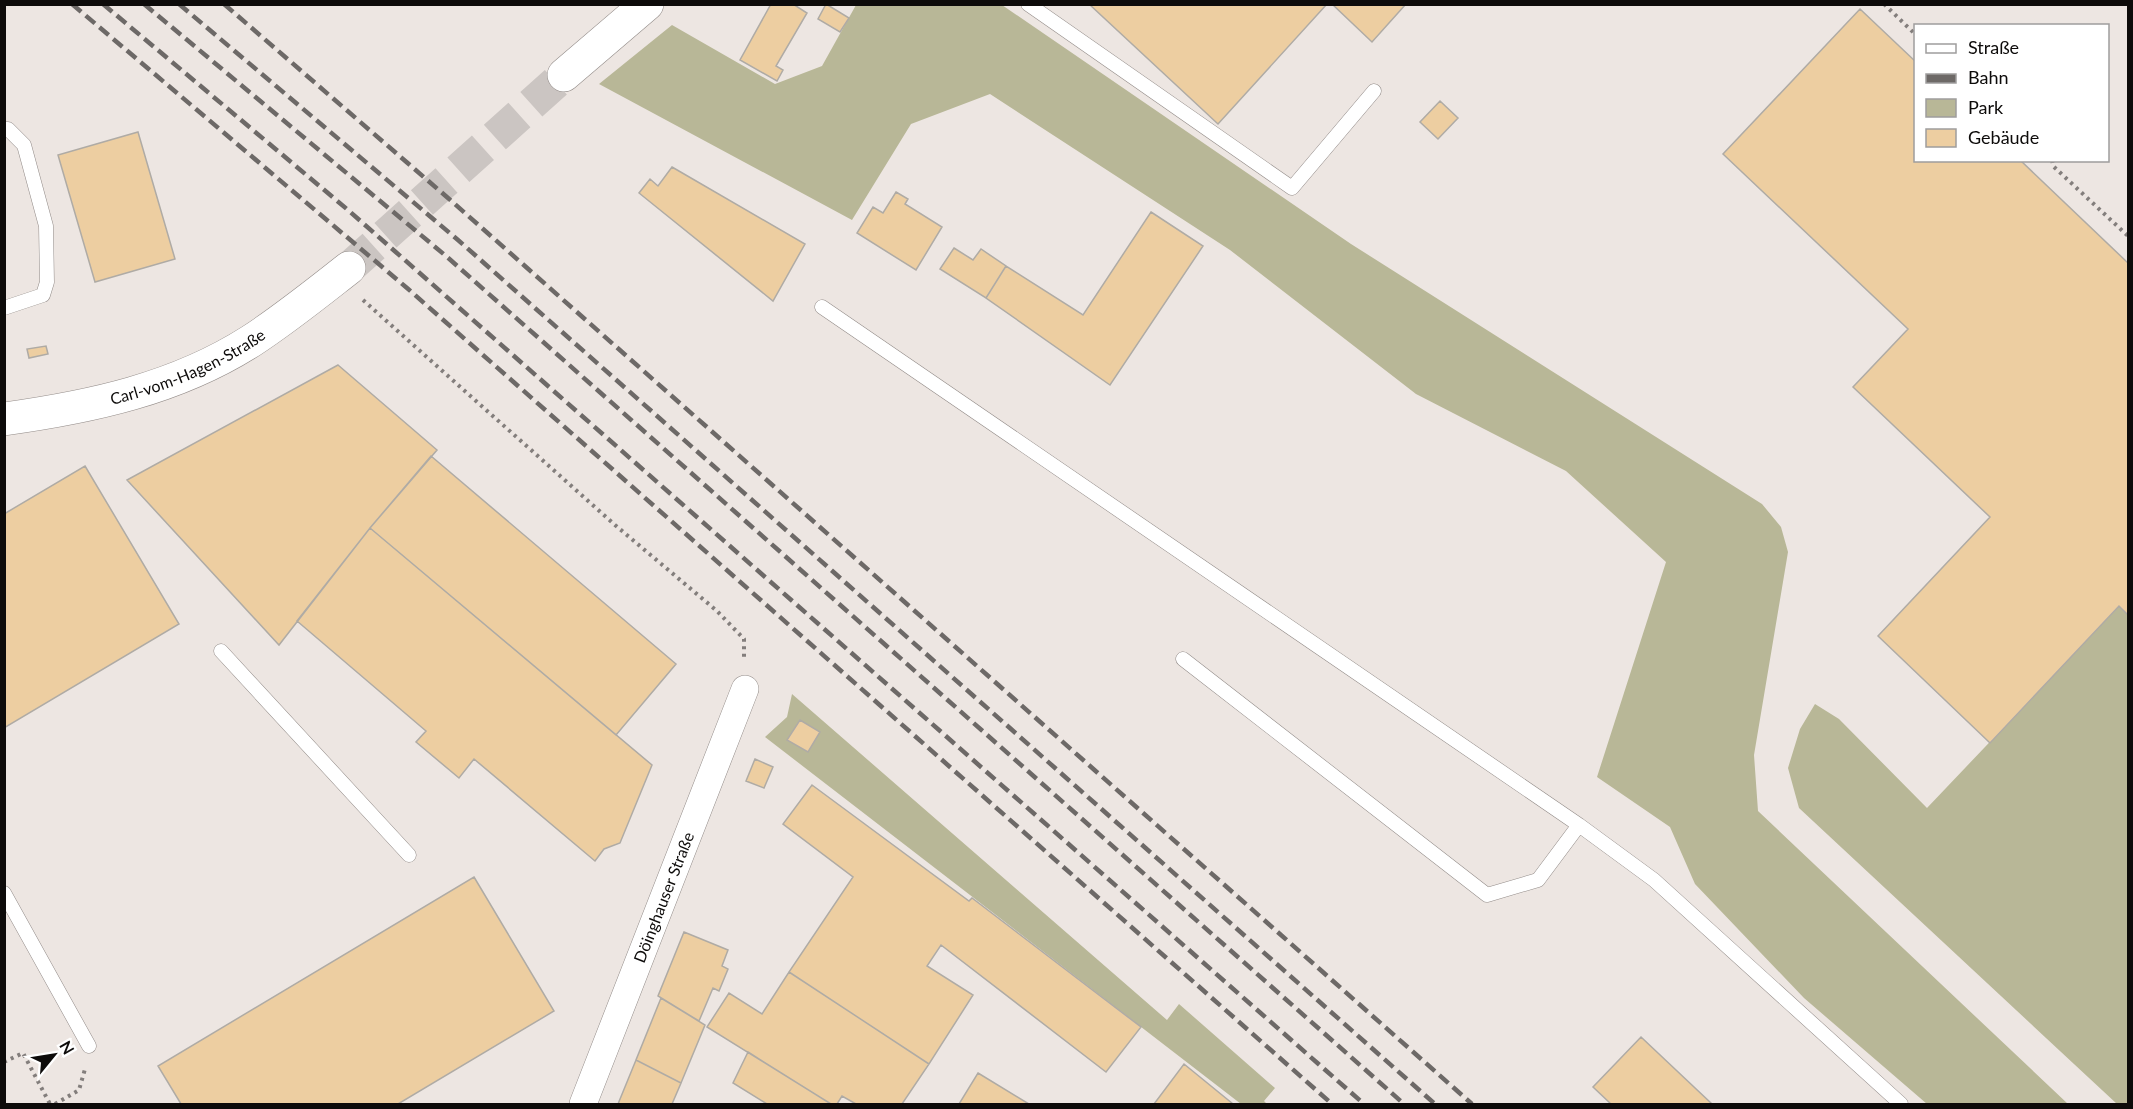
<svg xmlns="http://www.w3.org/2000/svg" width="2133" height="1109" viewBox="0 0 2133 1109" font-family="Lato,sans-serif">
	<rect width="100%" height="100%" fill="#ede6e2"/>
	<path fill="#b8b797" d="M 856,5 L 1002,5 L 1351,244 L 1762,504 L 1781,527 L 1788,552 L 1754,755 L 1758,811 L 2068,1104 L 1927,1104 L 1804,998 L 1695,884 L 1670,827 L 1597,777 L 1666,562 L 1566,471 L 1416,394 L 1230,250 L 990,94 L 911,124 L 852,220 L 599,84 L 672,25 L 775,84 L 822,66 Z
		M 2119,606 L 2128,615 L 2128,1104 L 2117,1104 L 1799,808 L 1788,768 L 1800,729 L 1815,704 L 1839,719 L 1927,808 Z
		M 792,694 L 1167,1020 L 1179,1004 L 1275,1088 L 1264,1101 L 1267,1104 L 1241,1104 L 765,737 L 787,717 Z"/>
	<path fill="#edcea1" stroke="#afaba5" stroke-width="1.5" d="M 771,4 L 793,4 L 807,13 L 776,66 L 783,70 L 777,81 L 740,60 Z
		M 826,4 L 849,18 L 840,32 L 818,19 Z
		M 1089,4 L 1327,4 L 1218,124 Z
		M 1332,4 L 1406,4 L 1372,42 Z
		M 1860,9 L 1916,62 L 1916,160 L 2020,160 L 2128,263 L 2128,615 L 2119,606 L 1990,743 L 1878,636 L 1990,517 L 1853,387 L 1908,329 L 1723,154 Z
		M 1440,101 L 1458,118 L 1438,139 L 1420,122 Z
		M 138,132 L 175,259 L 95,282 L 58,155 Z
		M 672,167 L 805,244 L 773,301 L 639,193 L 650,179 L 658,186 Z
		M 896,192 L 908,199 L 905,204 L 942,227 L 916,270 L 857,233 L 873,207 L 883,213 Z
		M 1151,212 L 1203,246 L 1110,385 L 986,298 L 1006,266 L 1083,315 Z
		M 954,248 L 973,260 L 981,249 L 1006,266 L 986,298 L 940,269 Z
		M 46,346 L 48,354 L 29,358 L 27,349 Z
		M 338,365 L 437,450 L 370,528 L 279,645 L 127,480 Z
		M 431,456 L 676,664 L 616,735 L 370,528 Z
		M 85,466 L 179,624 L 4,728 L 4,514 Z
		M 370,528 L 652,765 L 620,843 L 604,849 L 595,861 L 474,759 L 459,778 L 416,742 L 426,731 L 297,621 Z
		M 800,720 L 820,732 L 808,752 L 787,740 Z
		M 755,759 L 773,767 L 764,788 L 746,781 Z
		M 812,785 L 969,901 L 972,898 L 1141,1027 L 1106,1072 L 941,945 L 927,966 L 973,995 L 929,1064 L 789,972 L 853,877 L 783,824 Z
		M 474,877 L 554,1011 L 398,1104 L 181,1104 L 158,1066 Z
		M 684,932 L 728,950 L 722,966 L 728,969 L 719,991 L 713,988 L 699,1021 L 658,996 Z
		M 789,972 L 929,1064 L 902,1104 L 856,1104 L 842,1096 L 837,1104 L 831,1104 L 707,1027 L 729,993 L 762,1014 Z
		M 661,998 L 705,1025 L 681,1083 L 636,1060 Z
		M 1641,1037 L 1712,1104 L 1611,1104 L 1593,1087 Z
		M 748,1052 L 831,1104 L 767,1104 L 733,1083 Z
		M 636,1060 L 681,1083 L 672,1104 L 618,1104 Z
		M 1184,1064 L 1233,1104 L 1154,1104 Z
		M 978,1073 L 1029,1104 L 959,1104 Z"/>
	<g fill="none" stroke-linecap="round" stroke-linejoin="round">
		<path stroke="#cbc5c2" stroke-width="33" stroke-dasharray="33 16" stroke-linecap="butt" d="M 349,268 L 564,75"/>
		<g stroke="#938c89" stroke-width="15">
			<path id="service" d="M 1028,4 L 1292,188 L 1374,91
				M 4,129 L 8,129 L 24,145 L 46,226 L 47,282 L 43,295 L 4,308
				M 822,307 L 1579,825 L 1654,880 L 1901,1104
				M 221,651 L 409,855
				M 1183,659 L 1487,895 L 1538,880 L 1579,825
				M 4,893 L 89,1046"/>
		</g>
		<g stroke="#938c89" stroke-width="28">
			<g id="minor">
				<path id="s1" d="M 583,1104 L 745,689"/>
			</g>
		</g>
		<g stroke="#938c89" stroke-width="34">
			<g id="tertiary">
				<path d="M 564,75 L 647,4"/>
				<path id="s2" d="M 4,419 C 90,407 176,389 251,341 C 285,319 317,293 349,268"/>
			</g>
		</g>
		<path stroke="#837e7c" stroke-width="4" stroke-dasharray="3 4.5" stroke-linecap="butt" d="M 1884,4 L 1916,35
			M 2052,160 L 2053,166 L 2128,236
			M 363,300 L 615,525 L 717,611 L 744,639 L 744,658
			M 4,1062 L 23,1053 L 50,1104
			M 55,1104 L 79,1090 L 85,1069"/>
		<use href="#service" stroke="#fff" stroke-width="14"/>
		<use href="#minor" stroke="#fff" stroke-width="27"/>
		<use href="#tertiary" stroke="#fff" stroke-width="33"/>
		<path stroke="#6d6967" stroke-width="4.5" stroke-dasharray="12 6" stroke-linecap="butt" d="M 72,4 L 407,288 L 1332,1104
			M 103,4 L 348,210 L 1364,1104
			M 144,4 L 446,256 L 1404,1104
			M 179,4 L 458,240 L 1435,1104
			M 224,4 L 448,198 L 1472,1104"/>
	</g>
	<g text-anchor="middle" stroke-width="6" stroke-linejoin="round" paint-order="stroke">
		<g font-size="16" fill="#0d0b0a" stroke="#fff">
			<text dy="6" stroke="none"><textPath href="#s2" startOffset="192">Carl-vom-Hagen-Straße</textPath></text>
			<text dy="6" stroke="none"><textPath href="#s1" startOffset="222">Döinghauser Straße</textPath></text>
		</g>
	</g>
	<rect width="2133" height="1109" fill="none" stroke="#0d0b0a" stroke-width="12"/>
	<rect x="1914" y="24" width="195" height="138" fill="#ffffff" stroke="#9e9d9d" stroke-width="1.5"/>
	<rect x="1926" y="44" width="30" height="9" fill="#ffffff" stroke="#9e9d9d" stroke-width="1.5"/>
	<text x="1968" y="54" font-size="18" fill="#0d0b0a">Straße</text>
	<rect x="1926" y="74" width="30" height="9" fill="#6d6967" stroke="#9e9d9d" stroke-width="1.5"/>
	<text x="1968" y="84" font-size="18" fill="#0d0b0a">Bahn</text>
	<rect x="1926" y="99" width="30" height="18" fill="#b8b797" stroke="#9e9d9d" stroke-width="1.5"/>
	<text x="1968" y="114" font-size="18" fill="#0d0b0a">Park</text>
	<rect x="1926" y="129" width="30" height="18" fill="#edcea1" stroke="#9e9d9d" stroke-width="1.5"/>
	<text x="1968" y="144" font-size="18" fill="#0d0b0a">Gebäude</text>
	<g transform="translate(54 1055) rotate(60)" stroke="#ffffff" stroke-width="4.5" paint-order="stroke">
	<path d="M0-4.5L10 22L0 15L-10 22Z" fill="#0d0b0a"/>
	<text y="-9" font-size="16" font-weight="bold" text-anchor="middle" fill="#0d0b0a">N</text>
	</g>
</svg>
